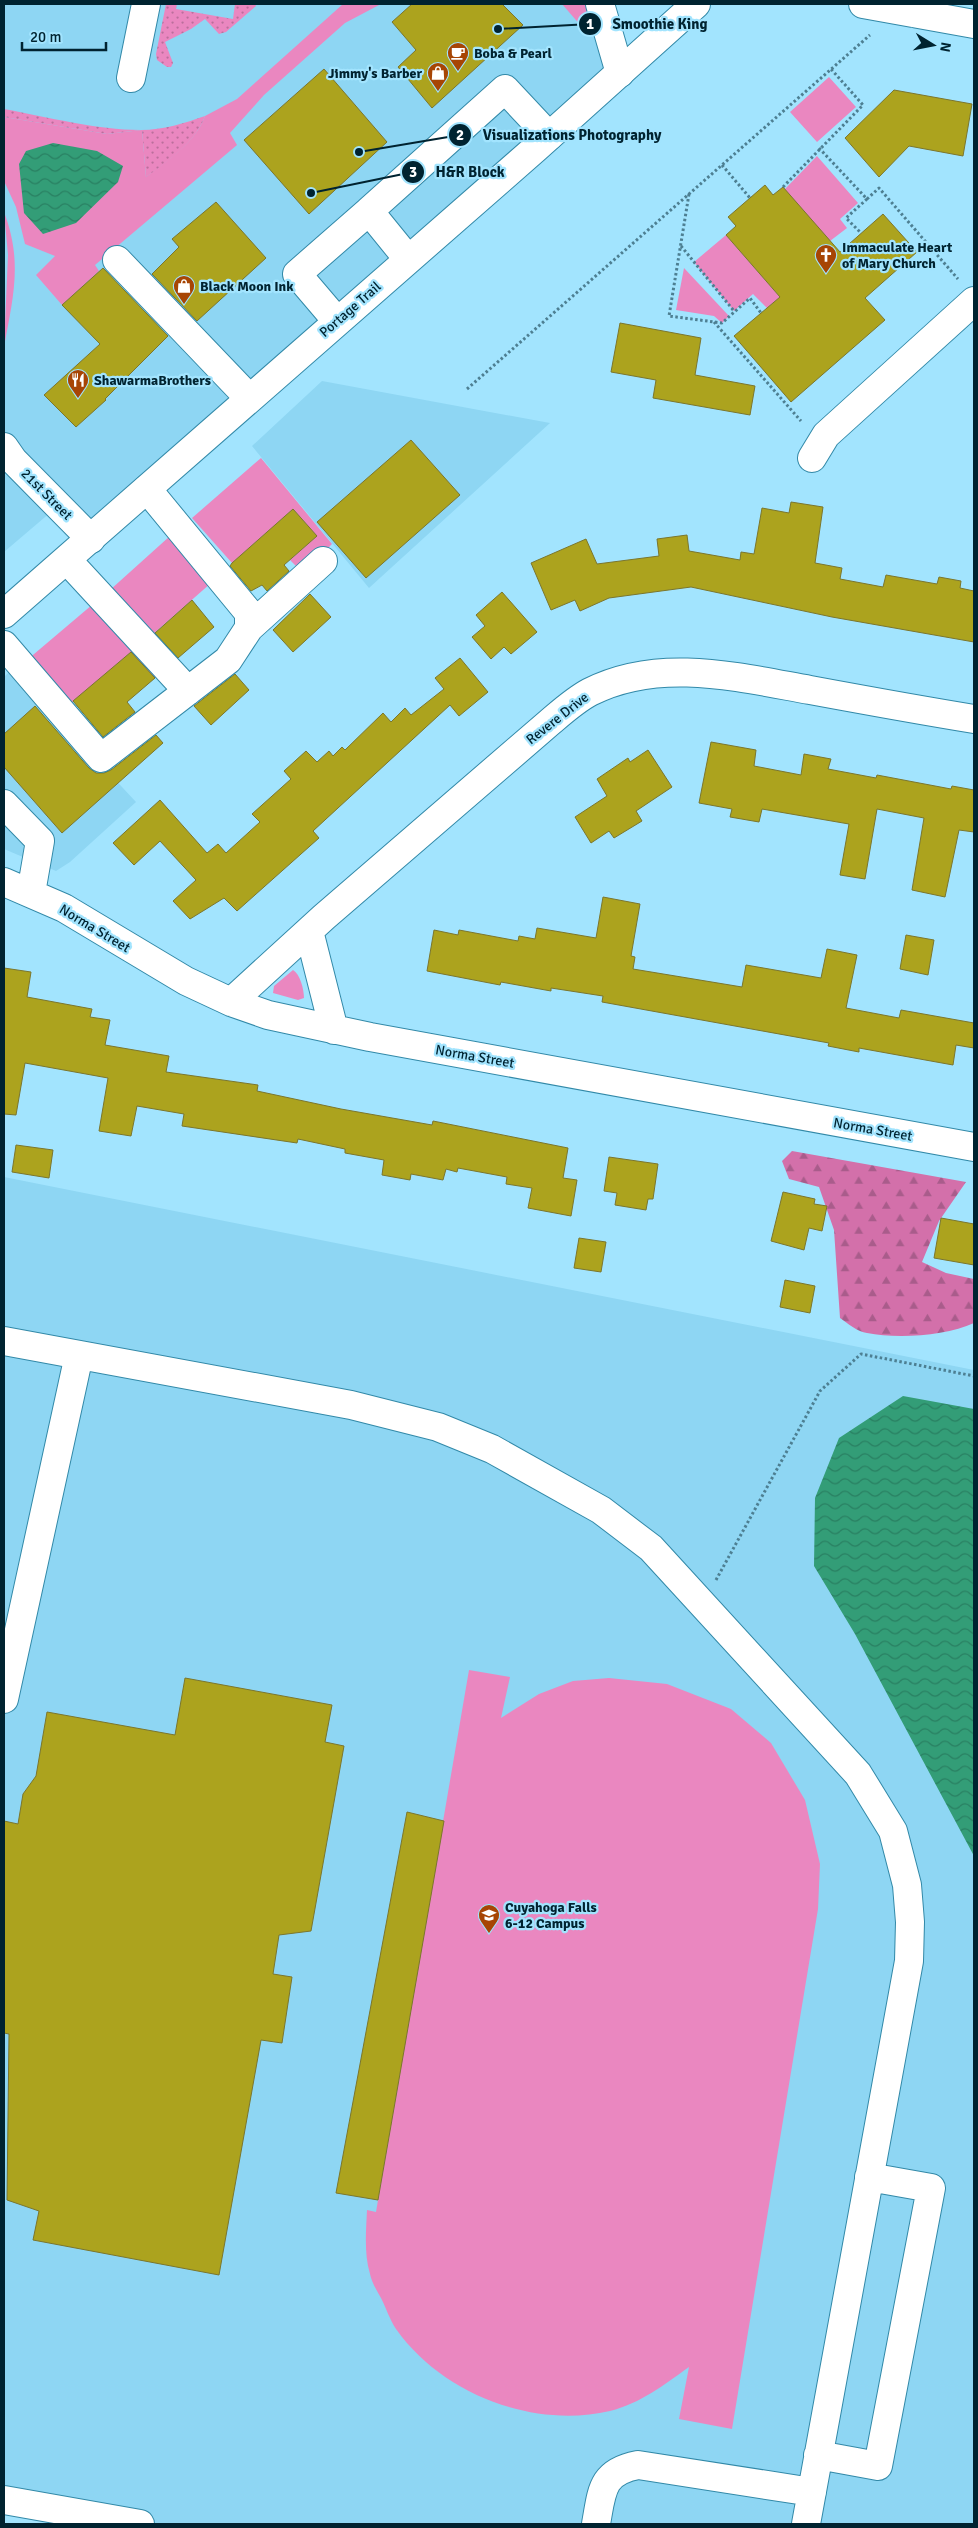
<svg xmlns="http://www.w3.org/2000/svg" width="978" height="2528" viewBox="0 0 978 2528" font-family="Signika,sans-serif">
	<defs>
		<pattern id="forest-firs" width="22" height="20" patternUnits="userSpaceOnUse" patternTransform="scale(1.25)"><rect width="22" height="20" fill="#d370aa"/><path d="M5 1l3.5 6h-7zM16 11l3.5 6h-7z" fill="#a95c8b"/></pattern>
		<pattern id="garden-dots" width="8" height="8" patternUnits="userSpaceOnUse" patternTransform="scale(1.25)"><rect width="8" height="8" fill="#ea87c0"/><path d="M2 2h.1M6 6h.1" fill="none" stroke="#bb6e9c" stroke-width="1.8" stroke-linecap="round"/></pattern>
		<pattern id="water-waves" width="16" height="10" patternUnits="userSpaceOnUse" patternTransform="scale(1.25)"><rect width="16" height="10" fill="#339d77"/><path d="M0 5q4-4 8 0t8 0" fill="none" stroke="#298062"/></pattern>
	</defs>
	<rect width="100%" height="100%" fill="#a2e4fe"/>
	<path fill="#8ed6f3" d="M 4,4 L 595,4 L 635,59 L 91,539 L 58,506 L 4,552 Z
		M 322,381 L 550,423 L 369,588 L 252,446 Z
		M 12,669 L 136,802 L 70,862 L 56,871 L 4,849 L 4,677 Z
		M 4,1177 L 974,1370 L 974,2524 L 142,2524 L 4,2499 Z"/>
	<path fill="#ea87c0" d="M 343,4 L 381,4 L 345,23 L 264,95 L 230,133 L 237,145 L 95,265 L 99,271 L 62,305 L 36,275 L 55,256 L 25,244 L 16,207 L 4,181 L 4,117 L 107,134 L 142,130 L 146,177 C 168,160 195,143 205,116 L 237,99 Z
		M 562,4 L 593,4 L 596,27 L 588,34 Z
		M 829,77 L 856,107 L 817,142 L 790,112 Z
		M 817,156 L 858,203 L 840,219 L 847,228 L 830,241 L 784,190 Z
		M 4,212 C 23,262 13,297 4,347 L 8,255 Z
		M 726,235 L 780,297 L 767,308 L 753,294 L 734,311 L 694,262 Z
		M 684,268 L 729,316 L 722,323 L 714,316 L 676,310 Z
		M 261,458 L 332,544 L 303,573 L 290,560 L 317,536 L 293,509 L 232,563 L 192,518 Z
		M 180,527 L 211,583 L 152,635 L 110,590 Z
		M 99,599 L 161,673 L 154,679 L 131,652 L 69,705 L 27,660 Z
		M 293,970 C 300,974 304,989 304,998 L 298,1000 L 273,993 L 274,986 Z
		M 469,1670 L 510,1677 L 501,1718 L 539,1694 L 573,1681 L 609,1678 L 667,1684 L 731,1709 L 771,1743 L 805,1800 L 820,1864 L 818,1909 L 732,2429 L 679,2419 L 689,2367 C 664,2385 641,2403 610,2411 C 533,2429 442,2394 396,2329 C 390,2320 386,2308 381,2298 C 377,2291 372,2283 370,2274 C 364,2254 366,2231 367,2210 L 376,2212 Z"/>
	<path fill="url(#forest-firs)" d="M 792,1151 L 966,1182 L 939,1221 L 922,1262 L 946,1273 L 974,1279 L 974,1323 C 946,1336 897,1339 867,1333 C 858,1332 847,1323 840,1318 L 834,1230 L 819,1187 L 789,1179 L 782,1161 Z"/>
	<path fill="url(#garden-dots)" d="M 166,4 L 177,4 L 176,9 L 233,19 L 235,4 L 255,4 L 256,6 L 226,32 L 219,34 L 205,19 L 191,29 L 165,42 L 173,63 L 171,67 L 167,67 L 157,60 L 156,54 Z
		M 4,109 C 48,117 96,130 141,130 C 163,130 185,123 205,116 C 195,143 168,161 146,177 L 142,130 L 107,134 L 4,117 Z"/>
	<path fill="url(#water-waves)" d="M 53,143 L 97,151 L 123,166 L 118,182 L 76,223 L 43,234 L 24,213 L 19,164 L 26,151 Z
		M 903,1396 L 974,1409 L 974,1856 L 855,1634 L 814,1566 L 815,1498 L 839,1438 Z"/>
	<path fill="#aca31e" stroke="#7b762d" d="M 412,4 L 502,4 L 523,25 L 432,108 L 398,67 L 416,50 L 392,22 Z
		M 324,69 L 387,142 L 309,214 L 244,140 Z
		M 894,90 L 972,104 L 963,156 L 909,146 L 879,177 L 845,138 Z
		M 765,185 L 773,195 L 783,187 L 840,252 L 883,214 L 917,252 L 865,298 L 885,320 L 791,402 L 734,336 L 780,297 L 726,235 L 736,226 L 728,217 Z
		M 216,202 L 266,258 L 197,321 L 152,274 L 179,247 L 172,239 Z
		M 103,268 L 168,336 L 105,399 L 106,400 L 76,427 L 44,395 L 100,344 L 62,305 Z
		M 620,323 L 701,338 L 695,375 L 755,386 L 750,415 L 653,398 L 656,380 L 611,372 Z
		M 411,440 L 460,495 L 366,578 L 317,522 Z
		M 791,502 L 823,507 L 815,563 L 842,568 L 840,579 L 883,587 L 886,575 L 937,584 L 939,577 L 961,581 L 960,588 L 974,591 L 974,642 L 832,617 L 691,587 L 609,598 L 580,611 L 575,600 L 551,610 L 531,563 L 586,539 L 597,564 L 659,556 L 657,539 L 687,535 L 689,551 L 740,560 L 741,552 L 754,554 L 762,508 L 789,513 Z
		M 293,509 L 317,536 L 284,565 L 289,571 L 267,591 L 262,585 L 251,591 L 230,566 L 232,563 Z
		M 502,592 L 537,632 L 511,654 L 504,647 L 491,659 L 472,637 L 485,626 L 476,615 Z
		M 310,594 L 331,617 L 293,652 L 273,630 Z
		M 192,600 L 214,627 L 178,658 L 155,633 Z
		M 131,652 L 155,678 L 127,702 L 135,712 L 103,737 L 73,701 Z
		M 460,658 L 488,692 L 459,716 L 450,705 L 313,831 L 319,838 L 237,911 L 224,898 L 190,919 L 173,901 L 196,880 L 160,841 L 134,865 L 113,843 L 160,800 L 207,853 L 218,844 L 226,853 L 260,822 L 252,814 L 291,779 L 284,771 L 306,751 L 317,762 L 329,751 L 333,756 L 342,747 L 345,750 L 383,713 L 391,722 L 405,708 L 411,715 L 444,689 L 435,678 Z
		M 235,674 L 249,690 L 211,725 L 194,706 Z
		M 35,706 L 89,768 L 96,773 L 104,773 L 111,770 L 156,735 L 163,743 L 62,833 L 4,767 L 4,734 Z
		M 711,742 L 756,750 L 754,766 L 801,775 L 804,754 L 831,759 L 828,769 L 876,778 L 877,775 L 951,789 L 952,786 L 974,790 L 974,832 L 959,830 L 945,897 L 912,890 L 924,818 L 877,809 L 865,879 L 840,875 L 849,824 L 762,809 L 759,822 L 730,817 L 732,809 L 699,803 Z
		M 648,750 L 672,787 L 636,811 L 642,821 L 614,838 L 609,831 L 591,843 L 575,817 L 607,796 L 597,779 L 628,758 L 630,762 Z
		M 603,897 L 640,904 L 631,956 L 635,957 L 633,969 L 742,987 L 746,965 L 821,978 L 827,949 L 857,955 L 846,1008 L 899,1018 L 901,1010 L 974,1023 L 974,1048 L 956,1045 L 953,1065 L 859,1048 L 859,1052 L 828,1046 L 829,1043 L 602,1002 L 603,996 L 551,988 L 551,991 L 501,982 L 500,985 L 427,971 L 434,930 L 458,935 L 459,930 L 518,941 L 519,936 L 535,939 L 537,928 L 596,938 Z
		M 906,935 L 934,940 L 928,975 L 900,969 Z
		M 4,968 L 31,972 L 27,997 L 92,1009 L 90,1017 L 110,1020 L 105,1045 L 169,1056 L 166,1072 L 258,1085 L 257,1091 L 341,1109 L 432,1125 L 433,1121 L 568,1148 L 563,1178 L 577,1180 L 571,1216 L 528,1208 L 532,1188 L 506,1184 L 507,1177 L 458,1168 L 457,1172 L 446,1169 L 443,1180 L 411,1174 L 410,1180 L 382,1175 L 384,1160 L 345,1153 L 345,1149 L 298,1139 L 297,1143 L 182,1126 L 184,1114 L 137,1106 L 131,1136 L 99,1131 L 108,1078 L 25,1063 L 16,1115 L 4,1114 Z
		M 16,1145 L 53,1150 L 49,1178 L 12,1172 Z
		M 609,1157 L 658,1164 L 653,1199 L 648,1199 L 646,1210 L 615,1205 L 617,1193 L 604,1191 Z
		M 783,1192 L 815,1199 L 814,1204 L 827,1206 L 822,1231 L 809,1228 L 804,1250 L 771,1241 Z
		M 941,1218 L 974,1224 L 974,1265 L 934,1258 Z
		M 579,1238 L 606,1242 L 601,1272 L 574,1268 Z
		M 785,1280 L 815,1286 L 810,1313 L 780,1307 Z
		M 185,1678 L 332,1705 L 325,1742 L 344,1746 L 311,1931 L 279,1935 L 273,1974 L 292,1977 L 282,2043 L 261,2040 L 219,2275 L 33,2240 L 39,2211 L 7,2200 L 9,2034 L 4,2033 L 4,1821 L 18,1824 L 23,1794 L 36,1776 L 47,1712 L 175,1735 Z
		M 407,1812 L 444,1821 L 378,2200 L 336,2193 Z"/>
	<g fill="none" stroke-linecap="round" stroke-linejoin="round">
		<g stroke="#3289a8" stroke-width="30">
			<path id="minor" d="M 600,4 L 620,73
				M 863,4 L 974,24
				M 131,78 L 146,4
				M 408,259 L 369,211 L 505,89 L 549,136
				M 117,260 L 249,398
				M 337,321 L 297,274 L 369,211
				M 4,447 L 13,460 L 91,539
				M 812,458 L 826,435 L 974,301
				M 67,560 L 188,691
				M 249,628 L 323,561
				M 4,645 L 101,758 L 228,660 L 249,628 L 249,613 L 147,489
				M 4,804 L 40,841 L 31,893
				M 4,882 L 64,908 L 186,981 L 231,1002 L 268,1015 L 370,1037 L 974,1147
				M 309,931 L 334,1030
				M 231,1002 L 324,917 L 550,722 C 563,711 575,700 590,692 C 659,657 737,677 810,690 C 864,700 919,710 974,719
				M 4,1341 L 351,1405 L 438,1427 L 492,1449 L 601,1510 L 651,1548 L 858,1774 L 893,1831 L 907,1885 L 910,1922 L 909,1961 L 806,2524
				M 4,1699 L 79,1355
				M 818,2455 L 878,2466 L 931,2188 L 869,2177
				M 4,2500 L 140,2524
				M 596,2524 C 602,2491 601,2472 638,2465 L 812,2492"/>
		</g>
		<g stroke="#3289a8" stroke-width="30">
			<path id="major" d="M 4,614 L 536,148 L 696,4"/>
		</g>
		<path stroke="#4d7f92" stroke-width="3" stroke-dasharray="2.5 2.5" stroke-linecap="butt" d="M 819,148 L 867,199 L 846,218 L 861,233
			M 722,165 L 750,198
			M 783,187 L 863,105 L 831,69
			M 689,194 L 669,316 L 722,323 L 750,298 L 761,313
			M 867,199 L 879,188 L 958,279
			M 681,246 L 734,311
			M 714,322 L 801,421
			M 467,389 L 870,35
			M 716,1580 L 820,1391 L 861,1354 L 974,1376"/>
		<use href="#minor" stroke="#fff" stroke-width="28"/>
		<use href="#major" stroke="#fff" stroke-width="28"/>
	</g>
	<defs>
		<g id="cafe-pin" transform="scale(1.125)"><path d="M0 17L-7.5 6A9.5 9.5 0 1 1 7.5 6Z" fill="#a74504" stroke="#a2e4fe"/><path d="M-5.5-4.5H6V0H3Q3 3.5 0 3.5H-2.5Q-5.5 3.5-5.5 0ZM3-3.2v2h1.7v-2ZM-6 4.5H4V6H-6Z" fill="#fff"/></g>
		<g id="shop-pin" transform="scale(1.125)"><path d="M0 17L-7.5 6A9.5 9.5 0 1 1 7.5 6Z" fill="#a74504" stroke="#a2e4fe"/><path d="M-5-2.5h2.3a2.7 3.5 0 0 1 5.4 0H5L5.5 6h-11ZM-1.5-2.5h3a1.5 2.3 0 0 0-3 0Z" fill="#fff"/></g>
		<g id="church-pin" transform="scale(1.125)"><path d="M0 17L-7.5 6A9.5 9.5 0 1 1 7.5 6Z" fill="#a74504" stroke="#a2e4fe"/><path d="M-1.2-6h2.4v3.5h3.3v2.4h-3.3V6h-2.4V-.1h-3.3v-2.4h3.3Z" fill="#fff"/></g>
		<g id="restaurant-pin" transform="scale(1.125)"><path d="M0 17L-7.5 6A9.5 9.5 0 1 1 7.5 6Z" fill="#a74504" stroke="#a2e4fe"/><path d="M-5-6h1v4h1v-4h1v4h1v-4h1v5L-1.5 .5V6h-2V.5L-5-1ZM5-6V6H3V1.5H1.5Q1.5-4 5-6Z" fill="#fff"/></g>
		<g id="school-pin" transform="scale(1.125)"><path d="M0 17L-7.5 6A9.5 9.5 0 1 1 7.5 6Z" fill="#a74504" stroke="#a2e4fe"/><path d="M0-5L7-2L0 1L-7-2ZM-4 1L0 2.5L4 1V4Q0 6-4 4Z" fill="#fff"/></g>
	</defs>
	<g fill-rule="evenodd">
		<use href="#cafe-pin" x="458" y="53"/>
		<use href="#shop-pin" x="438" y="73"/>
		<use href="#church-pin" x="826" y="255"/>
		<use href="#shop-pin" x="184" y="286"/>
		<use href="#restaurant-pin" x="78" y="380"/>
		<use href="#school-pin" x="489" y="1915"/>
	</g>
	<g text-anchor="middle" stroke-width="4.5" stroke-linejoin="round" paint-order="stroke">
		<g font-size="14" font-weight="bold" fill="#002330" stroke="#a2e4fe" text-anchor="start">
			<text x="474" y="58">Boba &amp; Pearl</text>
			<text x="422" y="78" text-anchor="end">Jimmy's Barber</text>
			<text x="842" y="252">Immaculate Heart<tspan x="842" dy="16">of Mary Church</tspan></text>
			<text x="200" y="291">Black Moon Ink</text>
			<text x="94" y="385">ShawarmaBrothers</text>
			<text x="505" y="1912">Cuyahoga Falls<tspan x="505" dy="16">6-12 Campus</tspan></text>
		</g>
		<g font-size="14" fill="#002330" stroke="#a2e4fe">
			<text transform="translate(350 309) rotate(-41)" y="5">Portage Trail</text>
			<text transform="translate(47 494) rotate(45)" y="5">21st Street</text>
			<text transform="translate(557 718) rotate(-38)" y="5">Revere Drive</text>
			<text transform="translate(95 928) rotate(31)" y="5">Norma Street</text>
			<text transform="translate(475 1056) rotate(10)" y="5">Norma Street</text>
			<text transform="translate(873 1129) rotate(10)" y="5">Norma Street</text>
		</g>
	</g>
	<path fill="none" stroke="#002330" stroke-width="2" d="M498 29L590 24M359 152L460 135M311 193L413 172"/>
	<g fill="#002330" stroke="#a2e4fe" stroke-width="2">
		<circle cx="498" cy="29" r="5"/>
		<circle cx="359" cy="152" r="5"/>
		<circle cx="311" cy="193" r="5"/>
		<circle cx="590" cy="24" r="12"/>
		<circle cx="460" cy="135" r="12"/>
		<circle cx="413" cy="172" r="12"/>
	</g>
	<g font-size="15" text-anchor="middle" font-weight="bold" fill="#fff">
		<text x="590" y="29">1</text>
		<text x="460" y="140">2</text>
		<text x="413" y="177">3</text>
	</g>
	<g font-size="15" text-anchor="middle" font-weight="bold" fill="#002330" stroke="#a2e4fe" stroke-width="4.5" stroke-linejoin="round" paint-order="stroke">
		<text x="660" y="29">Smoothie King</text>
		<text x="572" y="140">Visualizations Photography</text>
		<text x="470" y="177">H&amp;R Block</text>
	</g>
	<rect width="978" height="2528" fill="none" stroke="#002330" stroke-width="10"/>
	<g transform="translate(933 45) rotate(100)" stroke="#a2e4fe" stroke-width="4" paint-order="stroke">
	<path d="M0-4L9 19L0 12L-9 19Z" fill="#002330"/>
	<text y="-8" font-size="14" font-weight="bold" text-anchor="middle" fill="#002330">N</text>
	</g>
	<path d="M22 42v8h84v-8" fill="none" stroke="#002330" stroke-width="2.5"/>
	<text x="30" y="42" font-size="15" fill="#002330" stroke="#a2e4fe" stroke-width="4" paint-order="stroke">20 m</text>
</svg>
